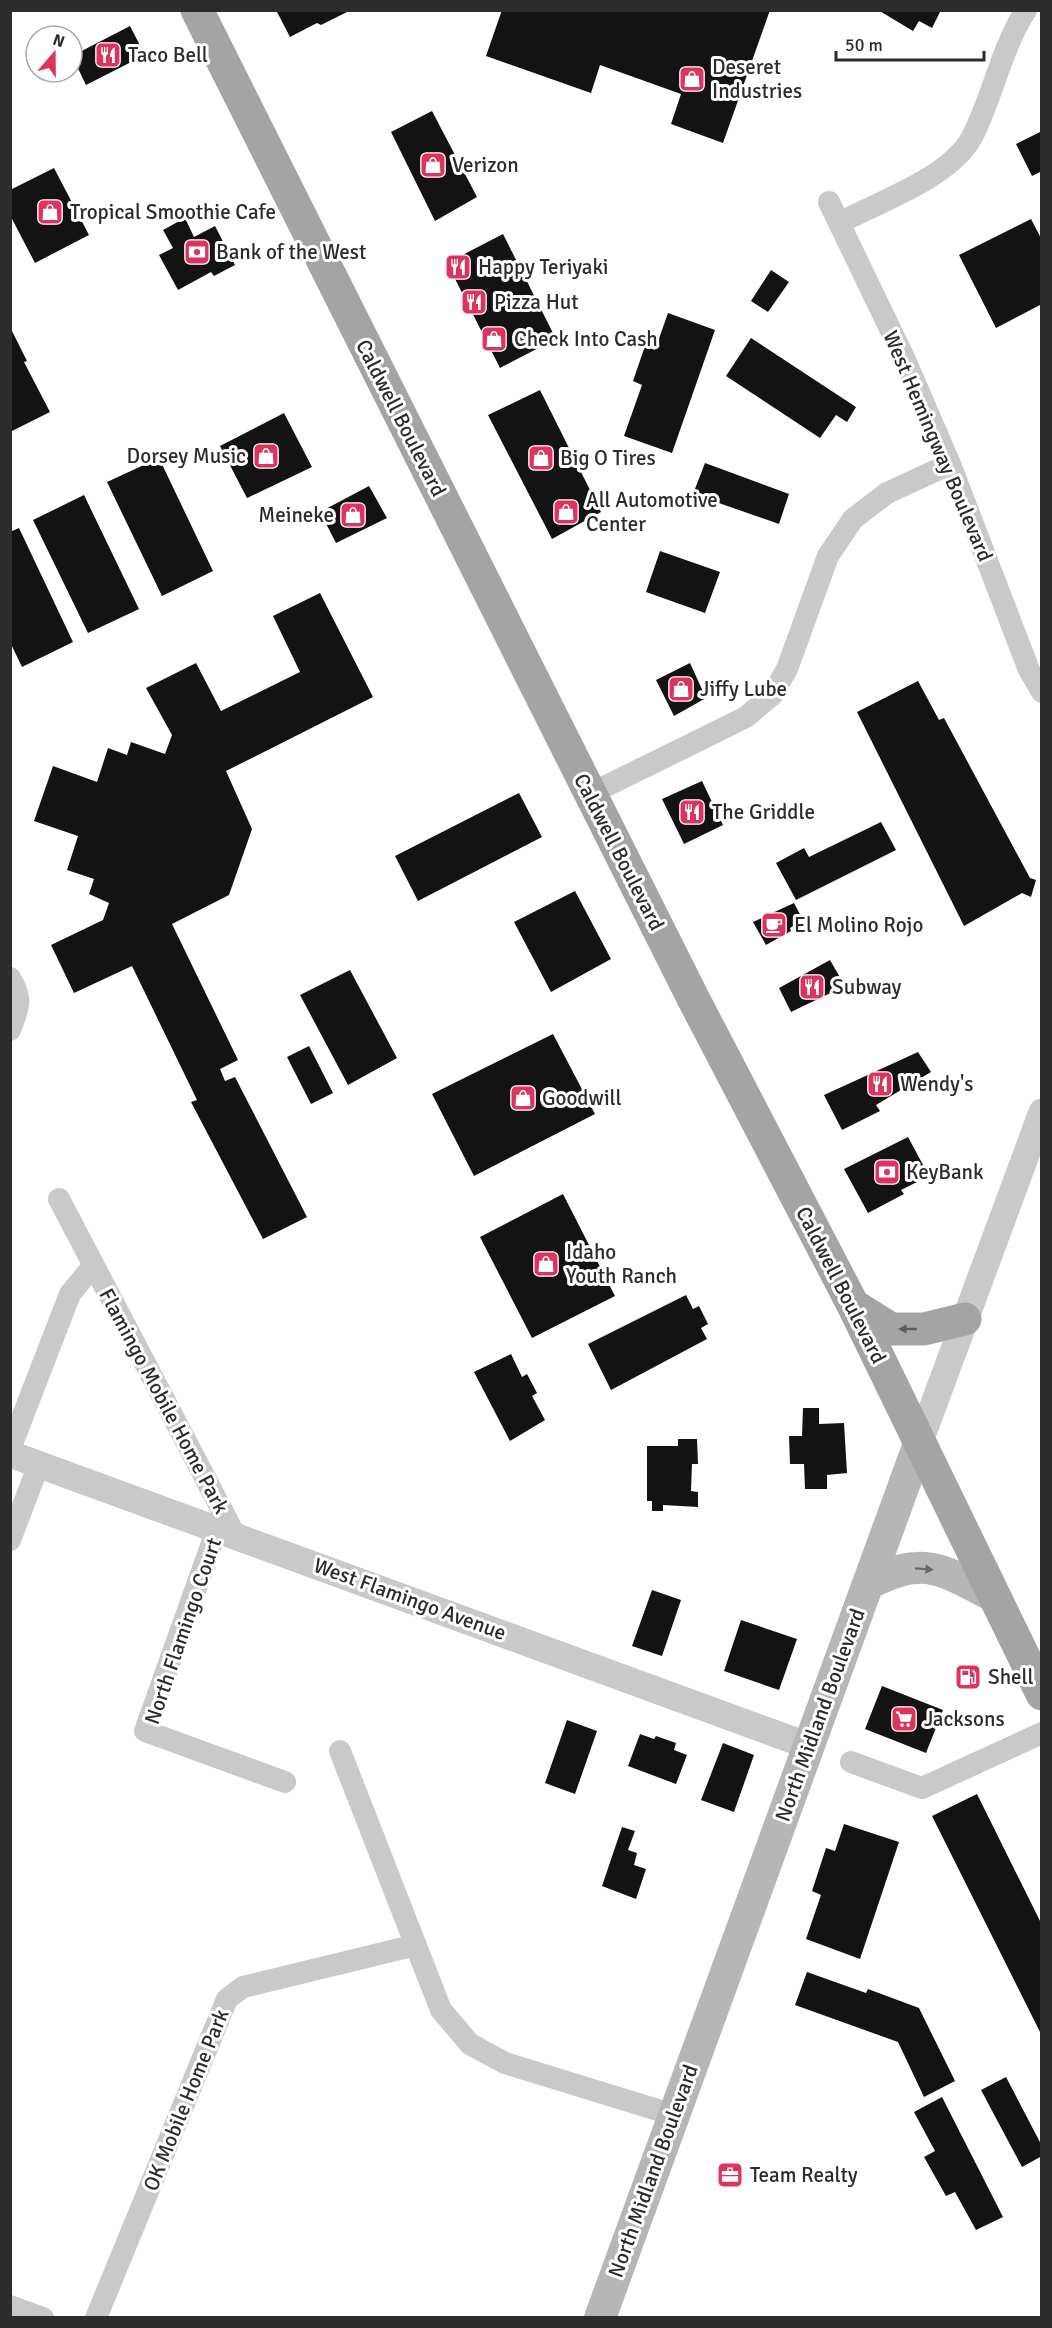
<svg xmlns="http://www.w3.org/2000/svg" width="1052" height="2328" viewBox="0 0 1052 2328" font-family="Signika,sans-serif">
	<rect width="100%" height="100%" fill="#fff"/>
	<path fill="#131313" d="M 276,10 L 351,10 L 321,25 L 317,23 L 290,37 Z
		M 502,10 L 770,10 L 723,143 L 671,124 L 681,94 L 600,65 L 591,93 L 486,56 Z
		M 878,10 L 941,10 L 932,28 L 919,21 L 913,31 Z
		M 130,26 L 145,55 L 86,85 L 72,56 Z
		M 432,111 L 477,197 L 435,221 L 391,132 Z
		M 1042,131 L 1042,171 L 1032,176 L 1016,144 Z
		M 54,168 L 89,235 L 35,263 L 10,215 L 10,190 Z
		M 185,218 L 194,237 L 215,226 L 235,265 L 214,276 L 211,272 L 178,290 L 159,255 L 173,248 L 163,230 Z
		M 1031,219 L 1042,240 L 1042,304 L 996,328 L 959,255 Z
		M 503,234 L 556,339 L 500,368 L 447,263 Z
		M 771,270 L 789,282 L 768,312 L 751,301 Z
		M 668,313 L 715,330 L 672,453 L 624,436 L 642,385 L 633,381 L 645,346 L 655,350 Z
		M 10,327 L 27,361 L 24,362 L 50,412 L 10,432 Z
		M 751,338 L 856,407 L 847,422 L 836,415 L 820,438 L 726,376 Z
		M 540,390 L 601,512 L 552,539 L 488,415 Z
		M 284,413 L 312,467 L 247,498 L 220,446 Z
		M 159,458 L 213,571 L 162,596 L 107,482 Z
		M 705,463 L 789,494 L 779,524 L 693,494 Z
		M 369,486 L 387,518 L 336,543 L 320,512 Z
		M 84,495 L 139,609 L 88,633 L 33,520 Z
		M 19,528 L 73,642 L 22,667 L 10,642 L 10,532 Z
		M 660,551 L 720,572 L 705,613 L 646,592 Z
		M 320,593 L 373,697 L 226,771 L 252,829 L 229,895 L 172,924 L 238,1060 L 220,1069 L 225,1081 L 235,1077 L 307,1217 L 263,1239 L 191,1102 L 197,1100 L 132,966 L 74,993 L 51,945 L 103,920 L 109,903 L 89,894 L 94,879 L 67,870 L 78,836 L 34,821 L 53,766 L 97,782 L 108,748 L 127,755 L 131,742 L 165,754 L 172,735 L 146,688 L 196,663 L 221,711 L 300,672 L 273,616 Z
		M 690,663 L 706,698 L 674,716 L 656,680 Z
		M 918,681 L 939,720 L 944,718 L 1030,878 L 1036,880 L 1031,897 L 1022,893 L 964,926 L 857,712 Z
		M 702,781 L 723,825 L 684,844 L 662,799 Z
		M 519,793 L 542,837 L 418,901 L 395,856 Z
		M 881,822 L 896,850 L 796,900 L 776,863 L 804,848 L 809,857 Z
		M 575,891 L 611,959 L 551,992 L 514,922 Z
		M 794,903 L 803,920 L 790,928 L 791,931 L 766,945 L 753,922 Z
		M 830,960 L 845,986 L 791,1012 L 779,988 Z
		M 350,970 L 397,1058 L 348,1085 L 300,995 Z
		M 553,1034 L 595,1114 L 474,1176 L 432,1094 Z
		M 309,1046 L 333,1093 L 311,1104 L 287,1057 Z
		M 918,1052 L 931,1072 L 876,1105 L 880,1111 L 842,1130 L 824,1095 Z
		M 908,1137 L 929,1176 L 901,1190 L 904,1194 L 868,1213 L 844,1169 Z
		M 563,1194 L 615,1296 L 532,1338 L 480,1237 Z
		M 686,1295 L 693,1309 L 699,1306 L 708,1324 L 701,1328 L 707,1339 L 611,1390 L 588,1344 Z
		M 511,1354 L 522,1377 L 527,1374 L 537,1393 L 532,1396 L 545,1420 L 510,1441 L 474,1372 Z
		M 803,1408 L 819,1408 L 819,1424 L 844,1423 L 847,1473 L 827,1475 L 827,1489 L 805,1489 L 804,1464 L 790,1464 L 789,1436 L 802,1436 Z
		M 678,1439 L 697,1439 L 698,1464 L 692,1464 L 691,1491 L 698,1492 L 698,1507 L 663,1505 L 663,1511 L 652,1511 L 652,1501 L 647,1501 L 647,1446 L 678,1446 Z
		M 652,1590 L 681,1600 L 662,1656 L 632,1646 Z
		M 741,1620 L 797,1639 L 779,1690 L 724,1671 Z
		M 882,1686 L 943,1710 L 926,1753 L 865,1729 Z
		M 567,1720 L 597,1731 L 575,1794 L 545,1783 Z
		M 640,1734 L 654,1739 L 656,1736 L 676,1743 L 674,1750 L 687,1755 L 676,1784 L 628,1766 Z
		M 723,1743 L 754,1755 L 734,1812 L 701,1800 Z
		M 977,1794 L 1042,1925 L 1042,2036 L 932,1816 Z
		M 844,1824 L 899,1842 L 860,1959 L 806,1939 L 821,1895 L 812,1891 L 826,1848 L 835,1851 Z
		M 622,1827 L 635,1831 L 628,1850 L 637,1853 L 634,1865 L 646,1869 L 636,1899 L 602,1886 Z
		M 807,1972 L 866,1993 L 868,1989 L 919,2008 L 955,2081 L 924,2097 L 898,2042 L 795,2005 Z
		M 1006,2077 L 1042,2146 L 1042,2156 L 1022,2167 L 981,2090 Z
		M 942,2097 L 1003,2217 L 976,2230 L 955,2192 L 946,2196 L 924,2157 L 935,2151 L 914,2112 Z"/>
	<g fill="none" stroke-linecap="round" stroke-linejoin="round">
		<path stroke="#c9c9c9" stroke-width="22" d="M 829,202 L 906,362 L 950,464 L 1029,670 L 1042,692
			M 839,223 C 879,202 951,177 972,137 C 993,96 1001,49 1026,10
			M 590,794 L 746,717 L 772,695 L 787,669 L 828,556 L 853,519 L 887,493 L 950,464
			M 10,978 C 23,999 19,1007 10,1030
			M 59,1199 L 235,1535
			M 10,1449 L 70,1294 L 93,1266
			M 217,1529 L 145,1731 L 285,1782
			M 10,1540 L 39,1464
			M 340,1751 L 441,2010 L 470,2044 L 505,2063 L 674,2115
			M 851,1762 L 922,1788 L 1042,1733
			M 10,2306 L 43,2318
			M 96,2318 L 227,1999 L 243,1987 L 416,1945"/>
		<path stroke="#c9c9c9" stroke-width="27" d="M 919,1444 L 1042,1112
			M 10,1454 L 809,1746"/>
		<path stroke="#b6b6b6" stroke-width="32" d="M 869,1583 C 884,1577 900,1568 917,1568 C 944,1566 972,1586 995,1597
			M 600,2318 L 919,1444"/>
		<path stroke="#a4a4a4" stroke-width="33" d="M 197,10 L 694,1000 L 853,1305 L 1042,1694
			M 853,1305 L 891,1329 L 924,1329 L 965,1319"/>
	</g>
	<defs><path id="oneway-solid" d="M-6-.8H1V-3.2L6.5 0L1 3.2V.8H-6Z" transform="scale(1.5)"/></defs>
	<use fill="#5c5c5c" href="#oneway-solid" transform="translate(908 1329) rotate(180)"/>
	<use fill="#6a6a6a" href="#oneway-solid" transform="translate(924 1569) rotate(4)"/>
	<defs>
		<g id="restaurant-square" transform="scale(1.35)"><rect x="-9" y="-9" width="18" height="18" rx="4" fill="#dc345e" stroke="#fff"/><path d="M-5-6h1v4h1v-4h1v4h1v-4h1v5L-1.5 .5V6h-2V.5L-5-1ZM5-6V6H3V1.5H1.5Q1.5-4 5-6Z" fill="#fff"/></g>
		<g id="shop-square" transform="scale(1.35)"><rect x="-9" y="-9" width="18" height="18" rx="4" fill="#dc345e" stroke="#fff"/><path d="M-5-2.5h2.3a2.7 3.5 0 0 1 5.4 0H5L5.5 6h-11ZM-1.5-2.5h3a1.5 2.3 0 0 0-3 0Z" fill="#fff"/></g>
		<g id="bank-square" transform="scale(1.35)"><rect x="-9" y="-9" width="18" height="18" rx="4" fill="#dc345e" stroke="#fff"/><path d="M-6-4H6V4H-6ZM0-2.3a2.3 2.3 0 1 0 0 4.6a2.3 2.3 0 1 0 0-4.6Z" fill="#fff"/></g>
		<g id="cafe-square" transform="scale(1.35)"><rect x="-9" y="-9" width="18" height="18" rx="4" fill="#dc345e" stroke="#fff"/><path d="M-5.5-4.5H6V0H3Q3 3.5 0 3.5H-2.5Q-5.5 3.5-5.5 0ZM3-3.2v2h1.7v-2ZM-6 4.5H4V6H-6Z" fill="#fff"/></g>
		<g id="fuel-square" transform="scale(1.35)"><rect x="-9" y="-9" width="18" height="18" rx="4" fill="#dc345e" stroke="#fff"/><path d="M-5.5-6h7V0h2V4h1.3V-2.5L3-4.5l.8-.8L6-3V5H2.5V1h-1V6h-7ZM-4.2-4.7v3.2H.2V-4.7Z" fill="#fff"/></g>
		<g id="supermarket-square" transform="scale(1.35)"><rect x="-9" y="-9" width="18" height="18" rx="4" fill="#dc345e" stroke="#fff"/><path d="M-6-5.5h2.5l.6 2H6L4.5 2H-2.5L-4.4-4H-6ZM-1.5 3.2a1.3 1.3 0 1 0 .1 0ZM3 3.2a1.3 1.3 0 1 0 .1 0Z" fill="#fff"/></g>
		<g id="office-square" transform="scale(1.35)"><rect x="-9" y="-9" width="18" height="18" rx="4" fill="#dc345e" stroke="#fff"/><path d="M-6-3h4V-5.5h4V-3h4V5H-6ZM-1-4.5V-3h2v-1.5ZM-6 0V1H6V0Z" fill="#fff"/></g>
	</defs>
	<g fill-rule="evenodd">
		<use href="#restaurant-square" x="108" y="55"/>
		<use href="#shop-square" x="692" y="79"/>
		<use href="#shop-square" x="433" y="165"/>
		<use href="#shop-square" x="50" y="212"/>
		<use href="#bank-square" x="197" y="252"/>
		<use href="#restaurant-square" x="458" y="267"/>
		<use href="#restaurant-square" x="474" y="302"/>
		<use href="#shop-square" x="494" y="339"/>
		<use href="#shop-square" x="266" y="456"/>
		<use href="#shop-square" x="541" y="458"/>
		<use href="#shop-square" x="566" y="512"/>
		<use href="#shop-square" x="353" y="515"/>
		<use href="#shop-square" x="681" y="689"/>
		<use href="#restaurant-square" x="692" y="812"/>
		<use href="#cafe-square" x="774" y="925"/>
		<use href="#restaurant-square" x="812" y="987"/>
		<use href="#restaurant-square" x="880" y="1084"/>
		<use href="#shop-square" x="523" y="1098"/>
		<use href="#bank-square" x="887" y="1172"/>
		<use href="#shop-square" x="546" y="1264"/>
		<use href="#fuel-square" x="968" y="1677"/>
		<use href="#supermarket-square" x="904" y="1719"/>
		<use href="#office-square" x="730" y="2175"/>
	</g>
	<g text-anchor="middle" stroke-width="6" stroke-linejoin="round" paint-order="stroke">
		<g font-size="21" fill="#2c2c2c" stroke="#fff" text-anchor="start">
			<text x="128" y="62">Taco Bell</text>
			<text x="712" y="74">Deseret<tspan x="712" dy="24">Industries</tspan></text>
			<text x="452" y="172">Verizon</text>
			<text x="70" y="219">Tropical Smoothie Cafe</text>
			<text x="216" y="259">Bank of the West</text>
			<text x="478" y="274">Happy Teriyaki</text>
			<text x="494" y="309">Pizza Hut</text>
			<text x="514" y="346">Check Into Cash</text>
			<text x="246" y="463" text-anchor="end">Dorsey Music</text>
			<text x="560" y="465">Big O Tires</text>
			<text x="586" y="507">All Automotive<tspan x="586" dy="24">Center</tspan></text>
			<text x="334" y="522" text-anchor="end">Meineke</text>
			<text x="700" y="696">Jiffy Lube</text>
			<text x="712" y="819">The Griddle</text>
			<text x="794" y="932">El Molino Rojo</text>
			<text x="832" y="994">Subway</text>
			<text x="900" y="1091">Wendy's</text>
			<text x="542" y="1105">Goodwill</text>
			<text x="906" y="1179">KeyBank</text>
			<text x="566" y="1259">Idaho<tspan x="566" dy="24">Youth Ranch</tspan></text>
			<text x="988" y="1684">Shell</text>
			<text x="924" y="1726">Jacksons</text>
			<text x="750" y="2182">Team Realty</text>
		</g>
		<g font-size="21" fill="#2c2c2c" stroke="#fff">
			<text transform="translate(401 418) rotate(63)" y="7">Caldwell Boulevard</text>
			<text transform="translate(938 446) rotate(67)" y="7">West Hemingway Boulevard</text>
			<text transform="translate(619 852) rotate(63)" y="7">Caldwell Boulevard</text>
			<text transform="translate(841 1285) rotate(63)" y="7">Caldwell Boulevard</text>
			<text transform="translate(164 1401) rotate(62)" y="7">Flamingo Mobile Home Park</text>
			<text transform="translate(410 1599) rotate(20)" y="7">West Flamingo Avenue</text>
			<text transform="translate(183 1631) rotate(-71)" y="7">North Flamingo Court</text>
			<text transform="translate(820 1715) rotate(-70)" y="7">North Midland Boulevard</text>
			<text transform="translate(186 2100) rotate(-68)" y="7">OK Mobile Home Park</text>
			<text transform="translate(653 2171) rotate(-70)" y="7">North Midland Boulevard</text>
		</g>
	</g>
	<rect width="1052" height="2328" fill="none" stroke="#2c2c2c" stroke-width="24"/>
	<g transform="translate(54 54) rotate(20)"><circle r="28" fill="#ffffff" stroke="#ababab" stroke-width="1.5"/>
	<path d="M0-4.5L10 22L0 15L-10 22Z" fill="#dc345e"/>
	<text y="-9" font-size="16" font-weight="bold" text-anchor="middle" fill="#2c2c2c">N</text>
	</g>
	<path d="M836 51v9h148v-9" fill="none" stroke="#2c2c2c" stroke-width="3"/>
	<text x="845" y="51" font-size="18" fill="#2c2c2c" stroke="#ffffff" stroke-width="4.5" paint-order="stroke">50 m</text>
</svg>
